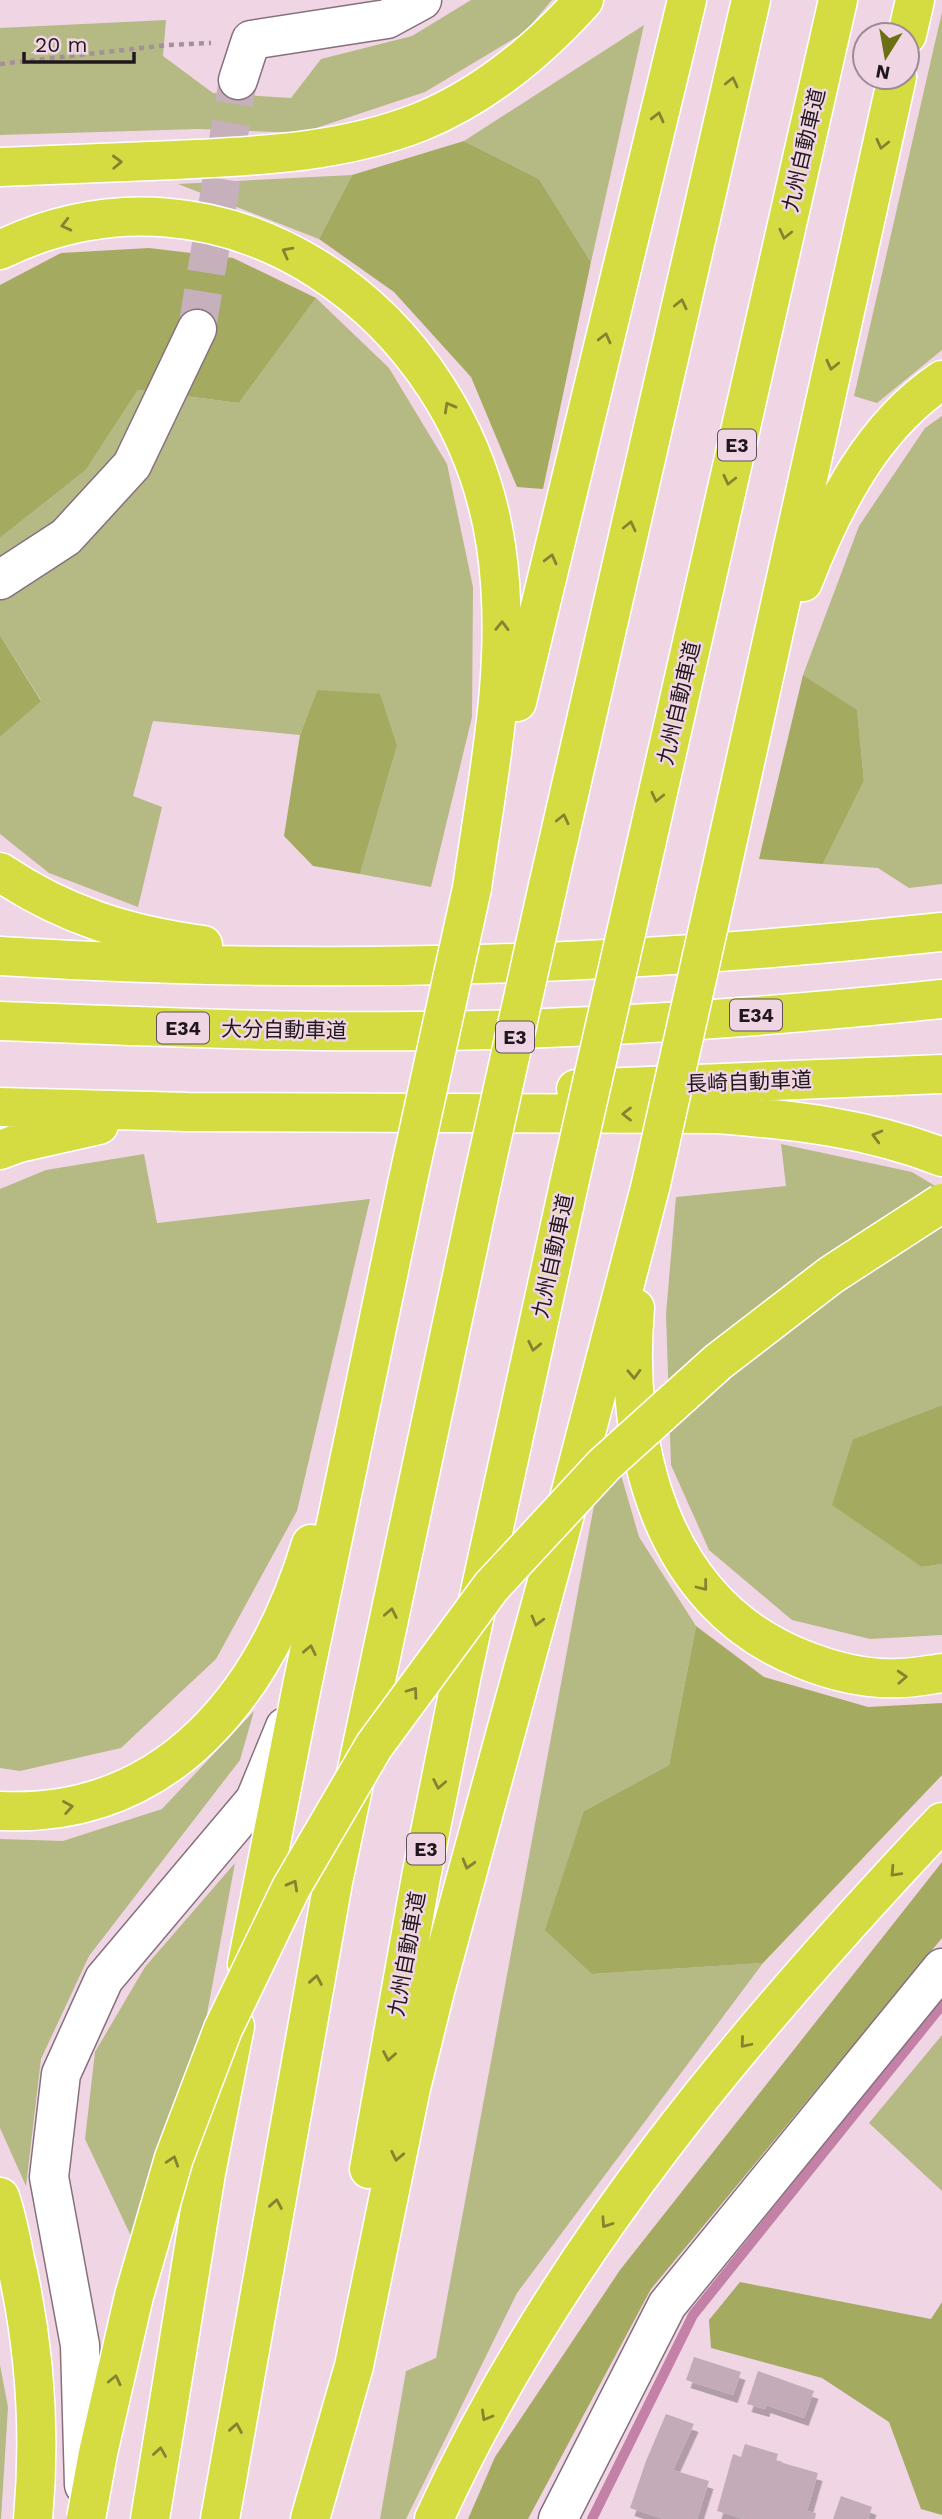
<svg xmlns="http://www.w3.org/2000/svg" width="942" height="2519" viewBox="0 0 942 2519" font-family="'Work Sans','Noto Sans JP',sans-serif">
	<defs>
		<filter id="shadow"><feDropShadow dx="4.5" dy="8" stdDeviation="0" flood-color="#0004"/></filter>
	</defs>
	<rect width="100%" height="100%" fill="#f0d6e4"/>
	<path fill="#b5b983" d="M 471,0 L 552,0 L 525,32 L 425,92 L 301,133 L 198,129 L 0,135 L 0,28 L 166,20 L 163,56 L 213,93 L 291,98 L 321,59 L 412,36 Z
		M 942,12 L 942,350 L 877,403 L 854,396 Z
		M 644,25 L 591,262 L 539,179 L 464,141 Z
		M 352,175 L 319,239 L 178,184 Z
		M 316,298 L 389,368 L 447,464 L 473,587 L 472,717 L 431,887 L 360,874 L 397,746 L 317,690 L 300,735 L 153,721 L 133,796 L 162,807 L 138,907 L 49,873 L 0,834 L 0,737 L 41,700 L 0,635 L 0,538 L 86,470 L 138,390 L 239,403 Z
		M 942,416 L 942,884 L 909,888 L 878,868 L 823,864 L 864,781 L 857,711 L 803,675 L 859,526 L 925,428 Z
		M 781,1144 L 912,1172 L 942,1190 L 942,1405 L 853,1439 L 922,1567 L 942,1564 L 942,1635 L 870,1639 L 792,1620 L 709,1550 L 671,1465 L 666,1314 L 676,1197 L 786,1186 Z
		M 144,1154 L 157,1223 L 370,1199 L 297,1511 L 216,1659 L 121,1748 L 20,1771 L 0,1768 L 0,1189 L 46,1170 Z
		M 608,1430 L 639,1537 L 696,1626 L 669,1765 L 584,1811 L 592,1974 L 763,1963 L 517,2293 L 406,2519 L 380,2519 L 406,2371 L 436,2358 Z
		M 254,1711 L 240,1760 L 89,1956 L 41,2059 L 26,2186 L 0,2128 L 0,1839 L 63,1841 L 162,1809 Z
		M 235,1863 L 156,2289 L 85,2139 L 95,2052 L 145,1967 Z
		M 942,2035 L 942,2191 L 869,2123 Z
		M 0,2365 L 8,2407 L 1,2519 L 0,2519 Z"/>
	<path fill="#a5aa61" d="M 464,141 L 539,179 L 591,262 L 543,489 L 517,487 L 471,377 L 394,292 L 319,239 L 352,175 Z
		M 149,248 L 233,258 L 316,298 L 239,403 L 138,390 L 86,470 L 0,538 L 0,285 L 61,253 Z
		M 0,635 L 41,701 L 0,737 Z
		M 803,675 L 857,710 L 864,781 L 823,864 L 759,859 Z
		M 317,690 L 380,694 L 397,746 L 360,874 L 313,866 L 284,836 L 300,735 Z
		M 942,1405 L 942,1564 L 922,1567 L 832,1505 L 853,1439 Z
		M 696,1626 L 764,1677 L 868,1707 L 942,1703 L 942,1775 L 763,1963 L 592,1974 L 545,1930 L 584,1811 L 669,1765 Z
		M 942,1862 L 942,1938 L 651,2289 L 528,2519 L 468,2519 L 495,2457 L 620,2270 Z
		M 740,2282 L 931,2319 L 942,2302 L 942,2515 L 921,2509 L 889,2422 L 822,2378 L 711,2348 L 709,2320 Z"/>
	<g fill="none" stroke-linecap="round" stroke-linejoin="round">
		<path stroke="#c481a7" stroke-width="10" d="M 592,2519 L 693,2315 L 942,2005"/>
	</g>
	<path fill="#c4abb8" filter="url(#shadow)" d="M 694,2357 L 741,2372 L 733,2395 L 686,2380 Z
		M 758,2371 L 814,2391 L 804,2418 L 766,2405 L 765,2409 L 747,2404 Z
		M 666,2414 L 694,2424 L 673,2470 L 709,2481 L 697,2519 L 664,2519 L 630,2508 L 646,2461 Z
		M 745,2444 L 778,2454 L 776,2461 L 818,2473 L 807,2511 L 816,2513 L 815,2519 L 744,2519 L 717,2511 L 733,2454 L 741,2457 Z
		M 841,2496 L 872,2507 L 868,2519 L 833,2519 Z"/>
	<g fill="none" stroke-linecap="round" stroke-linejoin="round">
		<path stroke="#c6b0bc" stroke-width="38" stroke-dasharray="38 19" stroke-linecap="butt" d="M 197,329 L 238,80"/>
		<g stroke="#87707d" stroke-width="41">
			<path id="minor" d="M 238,80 L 251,40 L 387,19 L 422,0
				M 0,580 L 66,537 L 132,465 L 197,329
				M 84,2485 L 80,2345 L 49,2177 L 61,2074 L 104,1979 L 255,1800 L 285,1727
				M 558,2519 L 667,2305 L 942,1968"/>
		</g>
		<g stroke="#fff" stroke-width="41">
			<path id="highway" d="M 907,35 L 915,0
				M 0,167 C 58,165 117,162 175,160 C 258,156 341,153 420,122 C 484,96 538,51 584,0
				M 0,250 C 224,141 462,314 496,546 C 513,660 488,775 472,888
				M 803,582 C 833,505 872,427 942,380
				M 517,702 L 687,0
				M 0,872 C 63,915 129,935 203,945
				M 548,886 L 751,0
				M 636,889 L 838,0
				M 717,889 L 897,77
				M 0,956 C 314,976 630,966 942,932
				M 0,1021 C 182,1028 364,1036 546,1028 C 678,1023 810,1013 942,999
				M 576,1089 L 942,1074
				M 0,1107 L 187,1112 L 717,1114 C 796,1120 867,1128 942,1157
				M 0,1150 L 19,1143 L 99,1125
				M 635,1308 C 623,1446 660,1603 802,1659 C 832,1671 867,1680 900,1678 C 914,1678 928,1675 942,1673
				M 0,1811 C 169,1819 266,1692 311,1544
				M 247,1964 L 302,1686 L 407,1184
				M 369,2169 L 421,1877 L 462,1674 L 569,1184
				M 0,2197 C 7,2217 11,2239 15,2259 C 35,2345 41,2431 33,2519
				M 150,2519 L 206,2173 L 235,2026
				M 220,2519 L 333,1882 L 481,1187
				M 310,2519 L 354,2366 L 411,2088 L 435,1991 L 554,1556 L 651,1184
				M 434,2519 C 554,2256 745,2031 942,1822"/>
		</g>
		<path stroke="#a4909b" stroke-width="4.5" stroke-dasharray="5 5" stroke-linecap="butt" d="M 0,64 L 168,45 L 211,43"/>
		<use href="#minor" stroke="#fff" stroke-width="38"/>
		<use href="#highway" stroke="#d5dc42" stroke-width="38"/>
		<g stroke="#fff" stroke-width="41" stroke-linecap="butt">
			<path id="highway-bridge" d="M 407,1184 L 472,888
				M 569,1184 L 636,889
				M 651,1184 L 717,889
				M 481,1187 L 548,886
				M 86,2519 L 98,2453 L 134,2296 L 174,2158 L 223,2029 L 291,1888 L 374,1746 L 491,1587 L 604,1465 L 718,1362 L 831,1275 L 942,1203"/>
		</g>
		<use href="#highway-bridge" stroke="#d5dc42" stroke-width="38"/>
	</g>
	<defs><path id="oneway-chevron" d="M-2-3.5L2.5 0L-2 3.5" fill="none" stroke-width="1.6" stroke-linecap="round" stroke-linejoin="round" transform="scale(1.75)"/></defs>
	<g stroke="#848331">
		<use href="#oneway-chevron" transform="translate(732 82) rotate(-77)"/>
		<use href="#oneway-chevron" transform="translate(658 117) rotate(-76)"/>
		<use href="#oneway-chevron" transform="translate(882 144) rotate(103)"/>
		<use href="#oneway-chevron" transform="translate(117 162) rotate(-2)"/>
		<use href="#oneway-chevron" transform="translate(66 225) rotate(166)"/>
		<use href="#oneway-chevron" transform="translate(785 234) rotate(103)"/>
		<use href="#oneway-chevron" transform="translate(287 252) rotate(-152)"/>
		<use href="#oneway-chevron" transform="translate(681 304) rotate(-77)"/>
		<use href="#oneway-chevron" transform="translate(605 338) rotate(-76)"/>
		<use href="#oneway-chevron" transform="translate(832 365) rotate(103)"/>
		<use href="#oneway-chevron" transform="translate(449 407) rotate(-119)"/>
		<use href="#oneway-chevron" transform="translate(729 480) rotate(103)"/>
		<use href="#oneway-chevron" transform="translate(630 526) rotate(-77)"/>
		<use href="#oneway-chevron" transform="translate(551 559) rotate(-76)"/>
		<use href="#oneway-chevron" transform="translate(502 626) rotate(-89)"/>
		<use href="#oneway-chevron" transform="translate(657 797) rotate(103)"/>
		<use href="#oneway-chevron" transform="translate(563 819) rotate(-77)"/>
		<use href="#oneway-chevron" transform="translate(627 1114) rotate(-180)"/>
		<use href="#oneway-chevron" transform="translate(877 1136) rotate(-165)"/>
		<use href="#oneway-chevron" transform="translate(534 1346) rotate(102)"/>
		<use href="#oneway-chevron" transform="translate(634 1374) rotate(88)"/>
		<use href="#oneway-chevron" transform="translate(703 1586) rotate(52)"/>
		<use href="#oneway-chevron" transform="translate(391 1613) rotate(-79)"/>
		<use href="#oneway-chevron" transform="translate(537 1621) rotate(105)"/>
		<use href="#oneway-chevron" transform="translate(310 1650) rotate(-78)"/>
		<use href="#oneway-chevron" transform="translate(902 1677) rotate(-3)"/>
		<use href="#oneway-chevron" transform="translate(413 1692) rotate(-54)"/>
		<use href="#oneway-chevron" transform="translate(439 1784) rotate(101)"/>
		<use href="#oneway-chevron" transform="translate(68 1807) rotate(-10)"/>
		<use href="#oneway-chevron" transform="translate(468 1864) rotate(106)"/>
		<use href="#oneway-chevron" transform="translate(895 1872) rotate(133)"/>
		<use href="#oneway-chevron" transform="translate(293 1885) rotate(-61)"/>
		<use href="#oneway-chevron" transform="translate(316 1980) rotate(-80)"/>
		<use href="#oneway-chevron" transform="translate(745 2043) rotate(130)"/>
		<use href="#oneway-chevron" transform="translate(389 2056) rotate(100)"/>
		<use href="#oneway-chevron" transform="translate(397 2156) rotate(102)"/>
		<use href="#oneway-chevron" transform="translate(173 2161) rotate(-72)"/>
		<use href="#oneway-chevron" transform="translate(276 2204) rotate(-80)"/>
		<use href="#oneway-chevron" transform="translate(606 2223) rotate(124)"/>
		<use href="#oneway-chevron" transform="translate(115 2380) rotate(-77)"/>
		<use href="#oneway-chevron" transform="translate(486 2416) rotate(120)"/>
		<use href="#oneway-chevron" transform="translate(236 2428) rotate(-80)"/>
		<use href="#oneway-chevron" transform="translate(160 2452) rotate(-81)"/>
	</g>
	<g text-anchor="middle" stroke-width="5" stroke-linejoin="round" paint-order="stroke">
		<g fill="#f0d6e4" stroke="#5e5058" stroke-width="2">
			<rect x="718" y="429.5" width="38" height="31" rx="5"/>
			<rect x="730" y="999.5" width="52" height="31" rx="5"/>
			<rect x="157" y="1012.5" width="52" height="31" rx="5"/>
			<rect x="496" y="1021.5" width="38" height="31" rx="5"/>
			<rect x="407" y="1833.5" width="38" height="31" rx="5"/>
		</g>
		<g font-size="19" font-weight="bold" fill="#20171c">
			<text x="737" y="452">E3</text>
			<text x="756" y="1022">E34</text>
			<text x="183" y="1035">E34</text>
			<text x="515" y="1044">E3</text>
			<text x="426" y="1856">E3</text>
		</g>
		<g font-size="21" fill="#20171c" stroke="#f0d6e4">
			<text transform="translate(804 150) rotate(-77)" y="7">九州自動車道</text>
			<text transform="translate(679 703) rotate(-77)" y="7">九州自動車道</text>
			<text transform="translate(284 1030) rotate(1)" y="7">大分自動車道</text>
			<text transform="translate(749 1082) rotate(-2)" y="7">長崎自動車道</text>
			<text transform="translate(553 1256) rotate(-78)" y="7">九州自動車道</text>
			<text transform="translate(407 1954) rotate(-80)" y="7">九州自動車道</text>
		</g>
	</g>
	<g transform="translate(886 56) rotate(191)"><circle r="33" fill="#f0d6e4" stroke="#9d8a94" stroke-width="2"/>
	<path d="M0-5L12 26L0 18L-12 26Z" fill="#6c7015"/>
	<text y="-10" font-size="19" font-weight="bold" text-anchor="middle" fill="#20171c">N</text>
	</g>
	<path d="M24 52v10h110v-10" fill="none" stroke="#20171c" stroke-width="3.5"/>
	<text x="35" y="52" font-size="21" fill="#20171c" stroke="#f0d6e4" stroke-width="5" paint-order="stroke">20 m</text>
</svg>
